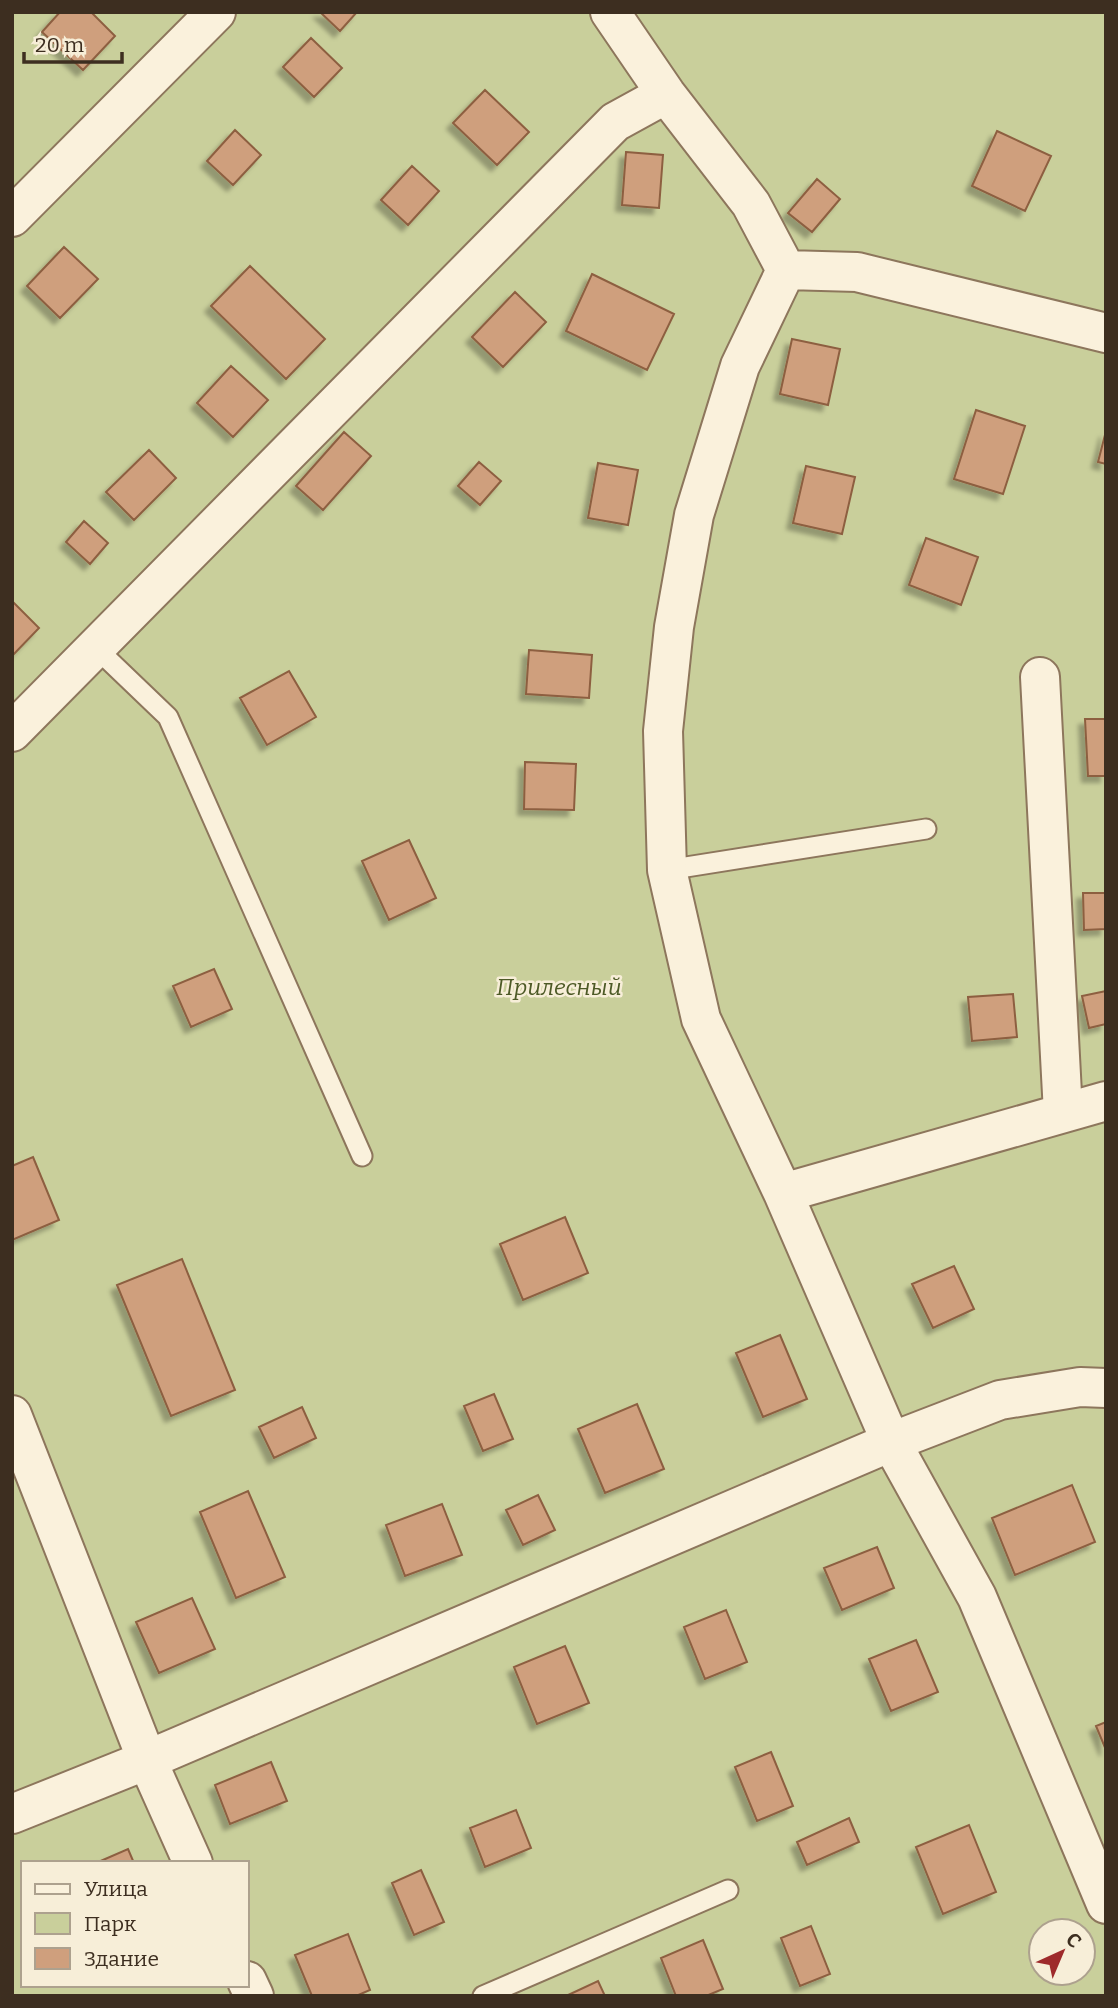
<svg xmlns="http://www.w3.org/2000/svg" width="1118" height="2008" viewBox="0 0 1118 2008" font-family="Bitter,serif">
	<defs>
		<filter id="shadow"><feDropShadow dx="-6" dy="6" stdDeviation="2" flood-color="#0004"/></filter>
	</defs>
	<rect width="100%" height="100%" fill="#f0e4c8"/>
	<path fill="#c9cf9b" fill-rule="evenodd" d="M 12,12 L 1106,12 L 1106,1996 L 12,1996 ZM 23,1863 L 247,1863 L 247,1985 L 23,1985 ZM 1041,1931 L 1083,1931 L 1083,1973 L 1041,1973 Z"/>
	<path fill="#cf9f7d" stroke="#8d5f41" stroke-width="2" filter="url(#shadow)" d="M 60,12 L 91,12 L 115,36 L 83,70 L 42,32 Z
		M 320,12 L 357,12 L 340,31 Z
		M 311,38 L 342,68 L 314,97 L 283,67 Z
		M 485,90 L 529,132 L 497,165 L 453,123 Z
		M 235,130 L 261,155 L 233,185 L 207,161 Z
		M 997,131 L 1051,156 L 1025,211 L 972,186 Z
		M 626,152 L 663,155 L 659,208 L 622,205 Z
		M 412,166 L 439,191 L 408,225 L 381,200 Z
		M 817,179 L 840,199 L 812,232 L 788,213 Z
		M 64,247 L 98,279 L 60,318 L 27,286 Z
		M 250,266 L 325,339 L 286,379 L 211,306 Z
		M 592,274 L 674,314 L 647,370 L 566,331 Z
		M 515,292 L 546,322 L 503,367 L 472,337 Z
		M 792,339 L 840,349 L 828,405 L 780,394 Z
		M 231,366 L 268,400 L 233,437 L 197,403 Z
		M 976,410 L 1025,426 L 1003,494 L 954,479 Z
		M 1106,431 L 1106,464 L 1098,462 Z
		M 344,432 L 371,456 L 323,510 L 296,486 Z
		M 149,450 L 176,478 L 134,520 L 106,492 Z
		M 479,462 L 501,481 L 480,505 L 458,486 Z
		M 598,463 L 638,470 L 628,525 L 588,518 Z
		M 806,466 L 855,477 L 842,534 L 793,523 Z
		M 84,521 L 108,543 L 90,564 L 66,542 Z
		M 926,538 L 978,557 L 961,605 L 909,585 Z
		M 12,601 L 39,628 L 12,656 Z
		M 529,650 L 592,655 L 589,698 L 526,694 Z
		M 289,671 L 316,717 L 267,745 L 240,698 Z
		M 1085,719 L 1106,719 L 1106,776 L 1088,776 Z
		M 525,762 L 576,764 L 574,810 L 524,809 Z
		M 409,840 L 436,898 L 389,920 L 362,861 Z
		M 1083,893 L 1106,893 L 1106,929 L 1084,930 Z
		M 214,969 L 232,1009 L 191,1027 L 173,986 Z
		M 1106,991 L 1106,1024 L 1089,1028 L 1082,996 Z
		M 1013,994 L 1017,1037 L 972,1041 L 968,997 Z
		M 33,1157 L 59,1220 L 12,1240 L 12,1166 Z
		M 565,1217 L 588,1273 L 523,1300 L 500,1244 Z
		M 182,1259 L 235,1390 L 171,1416 L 117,1285 Z
		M 954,1266 L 974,1309 L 933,1328 L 912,1284 Z
		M 780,1335 L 807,1399 L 763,1417 L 736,1353 Z
		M 494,1394 L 513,1439 L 483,1451 L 464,1406 Z
		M 637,1404 L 664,1469 L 605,1493 L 578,1429 Z
		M 302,1407 L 316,1438 L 274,1458 L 259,1427 Z
		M 1072,1485 L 1095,1542 L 1015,1575 L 992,1518 Z
		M 248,1491 L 285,1577 L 236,1598 L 200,1512 Z
		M 538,1495 L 555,1530 L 523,1545 L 506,1510 Z
		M 442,1504 L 462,1555 L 405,1576 L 386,1525 Z
		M 877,1547 L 894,1588 L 842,1610 L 824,1568 Z
		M 192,1598 L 215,1649 L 159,1673 L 136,1622 Z
		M 726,1610 L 747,1662 L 705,1679 L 684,1627 Z
		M 916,1640 L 938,1692 L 891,1711 L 869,1659 Z
		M 565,1646 L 589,1703 L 537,1724 L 514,1667 Z
		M 1106,1722 L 1106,1750 L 1096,1726 Z
		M 771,1752 L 793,1806 L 757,1821 L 735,1767 Z
		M 271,1762 L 287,1801 L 230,1824 L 215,1785 Z
		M 516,1810 L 531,1848 L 485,1867 L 470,1828 Z
		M 849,1818 L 859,1842 L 807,1865 L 797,1842 Z
		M 969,1825 L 996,1892 L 943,1914 L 916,1847 Z
		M 128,1849 L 134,1863 L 96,1863 Z
		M 421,1870 L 444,1922 L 414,1935 L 392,1883 Z
		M 811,1926 L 830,1974 L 800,1986 L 781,1938 Z
		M 348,1934 L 370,1990 L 356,1996 L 312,1996 L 295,1955 Z
		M 703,1940 L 723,1989 L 706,1996 L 676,1996 L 661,1958 Z
		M 598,1981 L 605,1996 L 566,1996 Z"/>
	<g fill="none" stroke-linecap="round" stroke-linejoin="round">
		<g stroke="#8d765c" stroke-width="23">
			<path id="lane" d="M 96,648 L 168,717 L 362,1156
				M 667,870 L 926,829
				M 483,1996 L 728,1890"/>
		</g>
		<g stroke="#8d765c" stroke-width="42">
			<path id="street" d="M 610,12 L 666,94 L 751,204 L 786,270 L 740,366 L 694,515 L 674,627 L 663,731 L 667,870 L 701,1019 L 783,1193 L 891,1442 L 977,1597 L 1106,1904
				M 12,217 L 216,12
				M 786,270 L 857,272 L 1106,333
				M 1040,677 L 1063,1113
				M 12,732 L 615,122 L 666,94
				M 783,1193 L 1106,1101
				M 12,1415 L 147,1760 L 193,1863
				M 12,1814 L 147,1760 L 891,1442 L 1000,1400 L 1080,1387 L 1106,1388
				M 247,1981 L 254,1996"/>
		</g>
		<use href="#lane" stroke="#faf1dc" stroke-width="19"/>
		<use href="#street" stroke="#faf1dc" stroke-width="38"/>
	</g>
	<g text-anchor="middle" stroke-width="5" stroke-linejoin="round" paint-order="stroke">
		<g font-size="23" font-style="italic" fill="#4d5a26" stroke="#f7eed8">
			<text x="559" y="995">Прилесный</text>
		</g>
	</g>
	<rect width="1118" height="2008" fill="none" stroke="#3d2e20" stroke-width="28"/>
	<rect x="21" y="1861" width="228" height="126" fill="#f7eed8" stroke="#ada18e" stroke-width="2"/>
	<rect x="35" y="1884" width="35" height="10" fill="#faf1dc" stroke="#ada18e" stroke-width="2"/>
	<text x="84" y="1896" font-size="21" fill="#3d2e20">Улица</text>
	<rect x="35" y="1913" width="35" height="21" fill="#c9cf9b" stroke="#ada18e" stroke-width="2"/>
	<text x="84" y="1931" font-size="21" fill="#3d2e20">Парк</text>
	<rect x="35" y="1948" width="35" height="21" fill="#cf9f7d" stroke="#ada18e" stroke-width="2"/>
	<text x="84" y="1966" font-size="21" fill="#3d2e20">Здание</text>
	<g transform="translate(1062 1952) rotate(44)"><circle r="33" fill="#f7eed8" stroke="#ada18e" stroke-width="2"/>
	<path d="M0-5L12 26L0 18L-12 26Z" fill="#9e2a2b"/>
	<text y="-10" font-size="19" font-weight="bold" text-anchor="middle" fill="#3d2e20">С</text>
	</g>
	<path d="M24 52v10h98v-10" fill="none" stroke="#3d2e20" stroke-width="3.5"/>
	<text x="35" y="52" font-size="21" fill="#3d2e20" stroke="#f7eed8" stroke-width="5" paint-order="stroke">20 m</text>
</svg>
